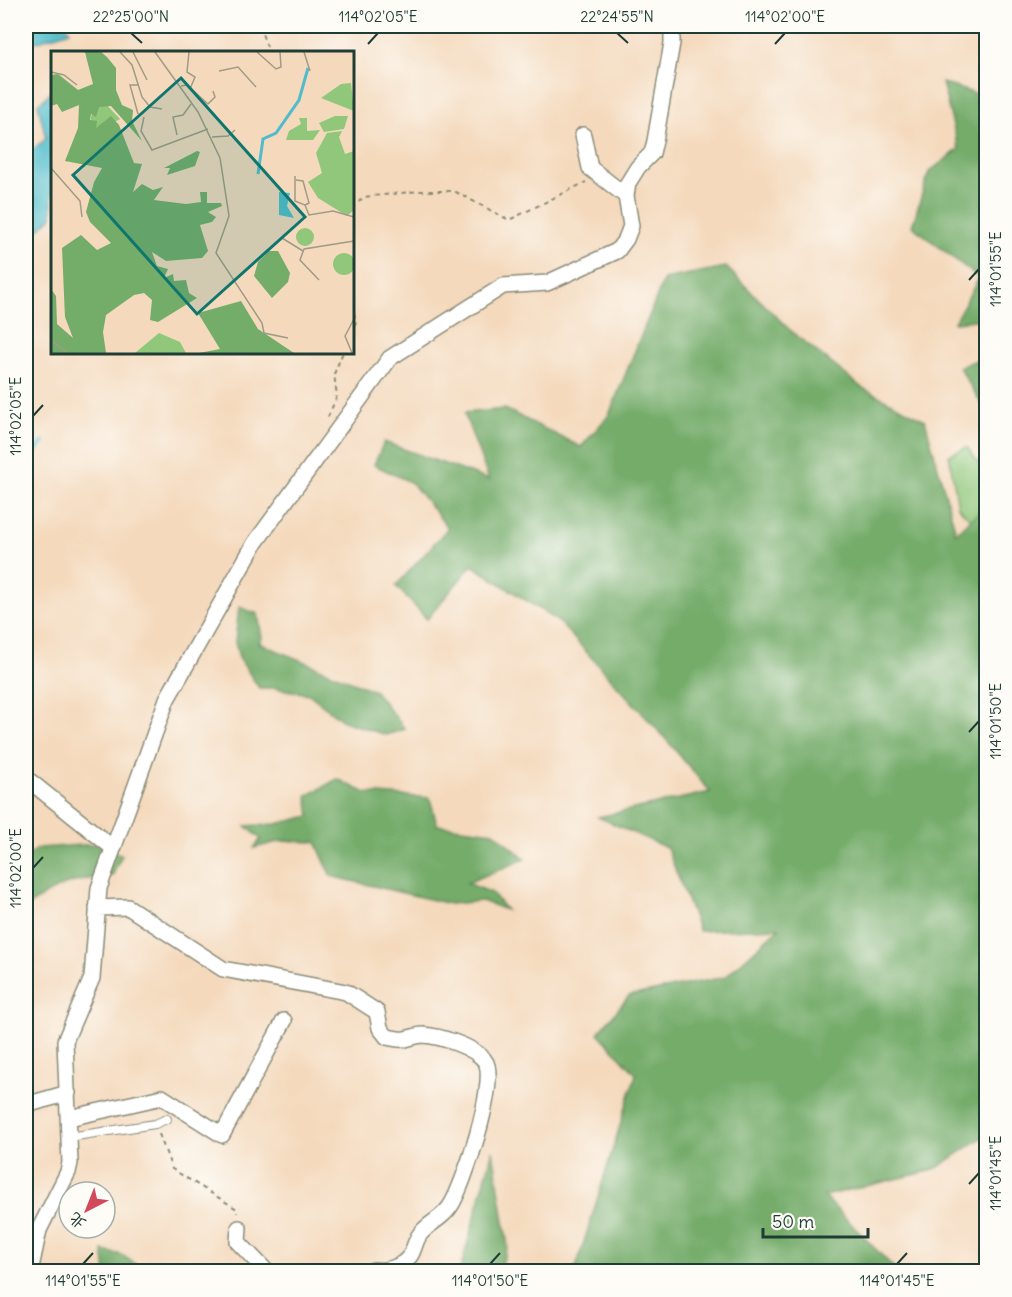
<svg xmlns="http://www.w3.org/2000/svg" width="1012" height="1297" viewBox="0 0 1012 1297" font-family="Delius,'LXGW WenKai TC',sans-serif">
	<rect width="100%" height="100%" fill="#fdfcf7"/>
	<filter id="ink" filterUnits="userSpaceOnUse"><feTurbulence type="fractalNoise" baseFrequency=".0167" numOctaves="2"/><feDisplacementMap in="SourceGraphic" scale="12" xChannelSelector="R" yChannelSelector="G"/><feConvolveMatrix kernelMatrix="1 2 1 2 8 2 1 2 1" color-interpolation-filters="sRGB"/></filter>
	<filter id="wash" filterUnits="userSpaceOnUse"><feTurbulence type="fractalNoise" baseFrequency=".008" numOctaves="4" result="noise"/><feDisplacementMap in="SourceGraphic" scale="24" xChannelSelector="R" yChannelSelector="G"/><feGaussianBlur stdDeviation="1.35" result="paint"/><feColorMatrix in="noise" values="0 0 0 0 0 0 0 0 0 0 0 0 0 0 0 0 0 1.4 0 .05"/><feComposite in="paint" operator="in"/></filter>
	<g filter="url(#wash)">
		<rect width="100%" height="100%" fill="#f4d9bc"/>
		<path fill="#90c77a" stroke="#588257" stroke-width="1.5" d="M 967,447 L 986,473 L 986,535 L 958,507 L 949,455 Z"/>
		<path fill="#74ac6a" stroke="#4a744f" stroke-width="1.5" d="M 942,83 L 986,97 L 986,319 L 954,322 L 979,278 L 912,226 L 929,172 L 959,149 Z
			M 726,267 L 791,331 L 861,387 L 925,420 L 956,533 L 986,506 L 986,1135 L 934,1170 L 824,1196 L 897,1271 L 575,1271 L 636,1074 L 598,1033 L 629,996 L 725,977 L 779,928 L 699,931 L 667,848 L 598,817 L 710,792 L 665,738 L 559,622 L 472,565 L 427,619 L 396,586 L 448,528 L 412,483 L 374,465 L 384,442 L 489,480 L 464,413 L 505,409 L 581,447 L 609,415 L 664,279 Z
			M 986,356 L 986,411 L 959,367 Z
			M 239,607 L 258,614 L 262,638 L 259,643 L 375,691 L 405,729 L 386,735 L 343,721 L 309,694 L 274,688 L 259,688 L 239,658 L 235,642 Z
			M 337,779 L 366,793 L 430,798 L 437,825 L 494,832 L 525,859 L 467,883 L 492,893 L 506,910 L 482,901 L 450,904 L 331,876 L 316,842 L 282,841 L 254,848 L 261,839 L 246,826 L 276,824 L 310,816 L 307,796 Z
			M 97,844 L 122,855 L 112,876 C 75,879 55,885 26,908 L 26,857 L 39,848 Z
			M 493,1150 L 508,1247 L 499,1271 L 460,1271 Z
			M 103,1251 L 122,1255 L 145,1271 L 106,1271 Z"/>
		<path fill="#50bccb" stroke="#387c80" stroke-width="1.5" d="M 26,26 L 67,26 L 70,31 L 26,45 Z
			M 52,92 L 52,217 L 26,242 L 26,154 L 46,139 L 38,104 Z"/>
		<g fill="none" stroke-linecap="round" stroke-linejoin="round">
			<path stroke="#50bccb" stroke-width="4.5" d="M 26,461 L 44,442"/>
		</g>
	</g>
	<g filter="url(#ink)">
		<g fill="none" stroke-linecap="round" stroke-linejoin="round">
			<g stroke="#8a8b78" stroke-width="10">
				<path id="lane" d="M 69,1137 L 155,1124 L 167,1119"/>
			</g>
			<g stroke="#8a8b78" stroke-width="18">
				<path id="street" d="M 583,135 L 590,168 L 626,196
					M 26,778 L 113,848
					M 97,908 L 128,907 L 223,969 L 346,992 L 377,1012 L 380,1028 L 387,1037 C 393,1038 400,1040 405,1039 C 411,1038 417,1035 423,1035 C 440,1036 475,1047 485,1061 C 499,1079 463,1190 449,1208 C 442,1218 430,1223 422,1232 C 415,1238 415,1249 410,1256 C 402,1267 386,1272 373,1270
					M 26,1105 L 68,1093
					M 69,1118 L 162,1097 L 222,1135 L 284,1021
					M 239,1228 L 238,1242 L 267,1272
					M 30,1272 L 39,1230 L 68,1172 L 70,1163 L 65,1041 L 92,978 L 99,888 L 167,699 L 255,543 L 390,358 L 503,286 L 547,283 L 617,251 L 626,239 L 631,226 L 626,196 L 628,183 L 638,167 L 652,153 L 655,141 L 672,43 L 672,26"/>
			</g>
			<path stroke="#8a8b78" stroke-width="2" stroke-dasharray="4.5 4.5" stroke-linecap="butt" d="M 259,26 L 269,52
				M 352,208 L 364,197 L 420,191 L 454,191 L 509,220 L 586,182
				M 352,304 L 356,322 L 352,329
				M 328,417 L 337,396 L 334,374 L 343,352
				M 159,1134 L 172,1169 L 237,1209 L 237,1213"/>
			<use href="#lane" stroke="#fff" stroke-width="8"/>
			<use href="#street" stroke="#fff" stroke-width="15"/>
		</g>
	</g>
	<path fill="none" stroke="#1f3d34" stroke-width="2" d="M 131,33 L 142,43M 617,33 L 628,43M 368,44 L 378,33M 775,44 L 785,33M 969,280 L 979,269M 33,416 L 43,405M 969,732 L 979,721M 33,868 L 43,857M 969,1184 L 979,1173M 83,1264 L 93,1253M 490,1264 L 500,1253M 897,1264 L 907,1253"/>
	<g transform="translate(51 51)">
		<rect width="303" height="303" fill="#f4d9bc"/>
		<path d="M 300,32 L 303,60 L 270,47 L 290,33 ZM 52,50 L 69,68 L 46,80 L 39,79 L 40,65 ZM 284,65 L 297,65 L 293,78 L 273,81 L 268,72 ZM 248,67 L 256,67 L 256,80 L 269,79 L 262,89 L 235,89 L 238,80 L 250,73 ZM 291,80 L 288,86 L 294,103 L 303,100 L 303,159 L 296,165 L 267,147 L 257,131 L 271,122 L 265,102 L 276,82 ZM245 186a9 9 0 1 1 18 0a9 9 0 1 1-18 0ZM282 213a11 11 0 1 1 22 0a11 11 0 1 1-22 0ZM 108,282 L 129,291 L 135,302 L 84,302 Z" fill="#90c77a"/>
		<path d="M 34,1 L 50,1 L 56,6 L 65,17 L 65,39 L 71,54 L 82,59 L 81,70 L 91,90 L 60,55 L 48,56 L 45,66 L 40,63 L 39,69 L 46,70 L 45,77 L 60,65 L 68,74 L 83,112 L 91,113 L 82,141 L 91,133 L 102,139 L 112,136 L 103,149 L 135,153 L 150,151 L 149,141 L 156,141 L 156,152 L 170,152 L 171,155 L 157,161 L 165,166 L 161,171 L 149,174 L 157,200 L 151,207 L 115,210 L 101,201 L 106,215 L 117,218 L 113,227 L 122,223 L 123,230 L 135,229 L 138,242 L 146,247 L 107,271 L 99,269 L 101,249 L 93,242 L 83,244 L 55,264 L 52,281 L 55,302 L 0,302 L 0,238 L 5,245 L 6,273 L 22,287 L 14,266 L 11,197 L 30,184 L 46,199 L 60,192 L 39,171 L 35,161 L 43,131 L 51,117 L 14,110 L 27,77 L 28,54 L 11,61 L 6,53 L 0,55 L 0,24 L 7,23 L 27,39 L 42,33 ZM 146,100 L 149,101 L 144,115 L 116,124 L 119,117 L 113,117 ZM 218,200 L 227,200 L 239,222 L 237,231 L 221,247 L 203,225 L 207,211 ZM 190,250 L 207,278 L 243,302 L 148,302 L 169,298 L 147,262 Z" fill="#74ac6a"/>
		<path d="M 228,141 L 239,142 L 236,155 L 243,167 L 228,164 Z" fill="#50bccb"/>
		<path fill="none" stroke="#50bccb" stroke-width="3" d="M 207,123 L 212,88 L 225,82 L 248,49 L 257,17"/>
		<path fill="none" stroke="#9f9b86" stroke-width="1.5" d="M 69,1 L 81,14 L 91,46 L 99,56 L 111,58M 82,1 L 96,29M 104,1 L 147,61 L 169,107 L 178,165 L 165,202 L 211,272 L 213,282 L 237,287M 138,1 L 136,21 L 144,26 L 139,38M 206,1 L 225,18 L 230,16 L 229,1M 253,1 L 259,20M 168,20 L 187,16 L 205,36M 0,21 L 13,24 L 26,34M 130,35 L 136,34 L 157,53 L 164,46 L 162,40M 87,63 L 79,34 L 88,34M 93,66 L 90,80 L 101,99 L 157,78M 126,84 L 122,66 L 132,64 L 140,53M 161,86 L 177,85 L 184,79M 0,117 L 29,150 L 31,166M 244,125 L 244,150 L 254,154 L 258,164 L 282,160 L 303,166M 245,129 L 252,130 L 258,152 L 254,154M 231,187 L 252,200M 268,229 L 249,209 L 253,198 L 303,190M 0,289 L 16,302M 301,302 L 294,285 L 303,268"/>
		<path fill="#0f766e" fill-opacity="0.15" stroke="#0f766e" stroke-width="3" d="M 130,27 L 254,166 L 146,263 L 22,124 Z"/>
		<rect width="303" height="303" fill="none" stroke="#1f3d34" stroke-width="3"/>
	</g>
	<rect width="1012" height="1297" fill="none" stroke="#fdfcf7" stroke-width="66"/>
	<g transform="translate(87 1210) rotate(222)"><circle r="28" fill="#fdfcf7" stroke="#a4b0a9" stroke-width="1.5"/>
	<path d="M0-4.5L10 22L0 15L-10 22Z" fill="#d1495b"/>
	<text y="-9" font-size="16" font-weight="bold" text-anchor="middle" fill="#1f3d34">北</text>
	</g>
	<path d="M763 1228v9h105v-9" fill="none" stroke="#1f3d34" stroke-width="3"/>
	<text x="772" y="1228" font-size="18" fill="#1f3d34" stroke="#fdfcf7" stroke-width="4.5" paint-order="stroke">50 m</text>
	<rect x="33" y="33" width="946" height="1231" fill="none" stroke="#1f3d34" stroke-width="2"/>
	<g font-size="15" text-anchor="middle" fill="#1f3d34">
		<text x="131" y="22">22°25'00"N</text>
		<text x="378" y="22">114°02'05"E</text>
		<text x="617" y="22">22°24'55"N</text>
		<text x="785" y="22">114°02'00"E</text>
		<text transform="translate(996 269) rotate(-90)" y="5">114°01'55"E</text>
		<text transform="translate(16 416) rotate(-90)" y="5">114°02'05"E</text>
		<text transform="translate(996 721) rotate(-90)" y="5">114°01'50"E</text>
		<text transform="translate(16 868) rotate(-90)" y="5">114°02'00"E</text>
		<text transform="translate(996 1173) rotate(-90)" y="5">114°01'45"E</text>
		<text x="83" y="1286">114°01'55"E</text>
		<text x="490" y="1286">114°01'50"E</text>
		<text x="897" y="1286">114°01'45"E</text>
	</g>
</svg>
